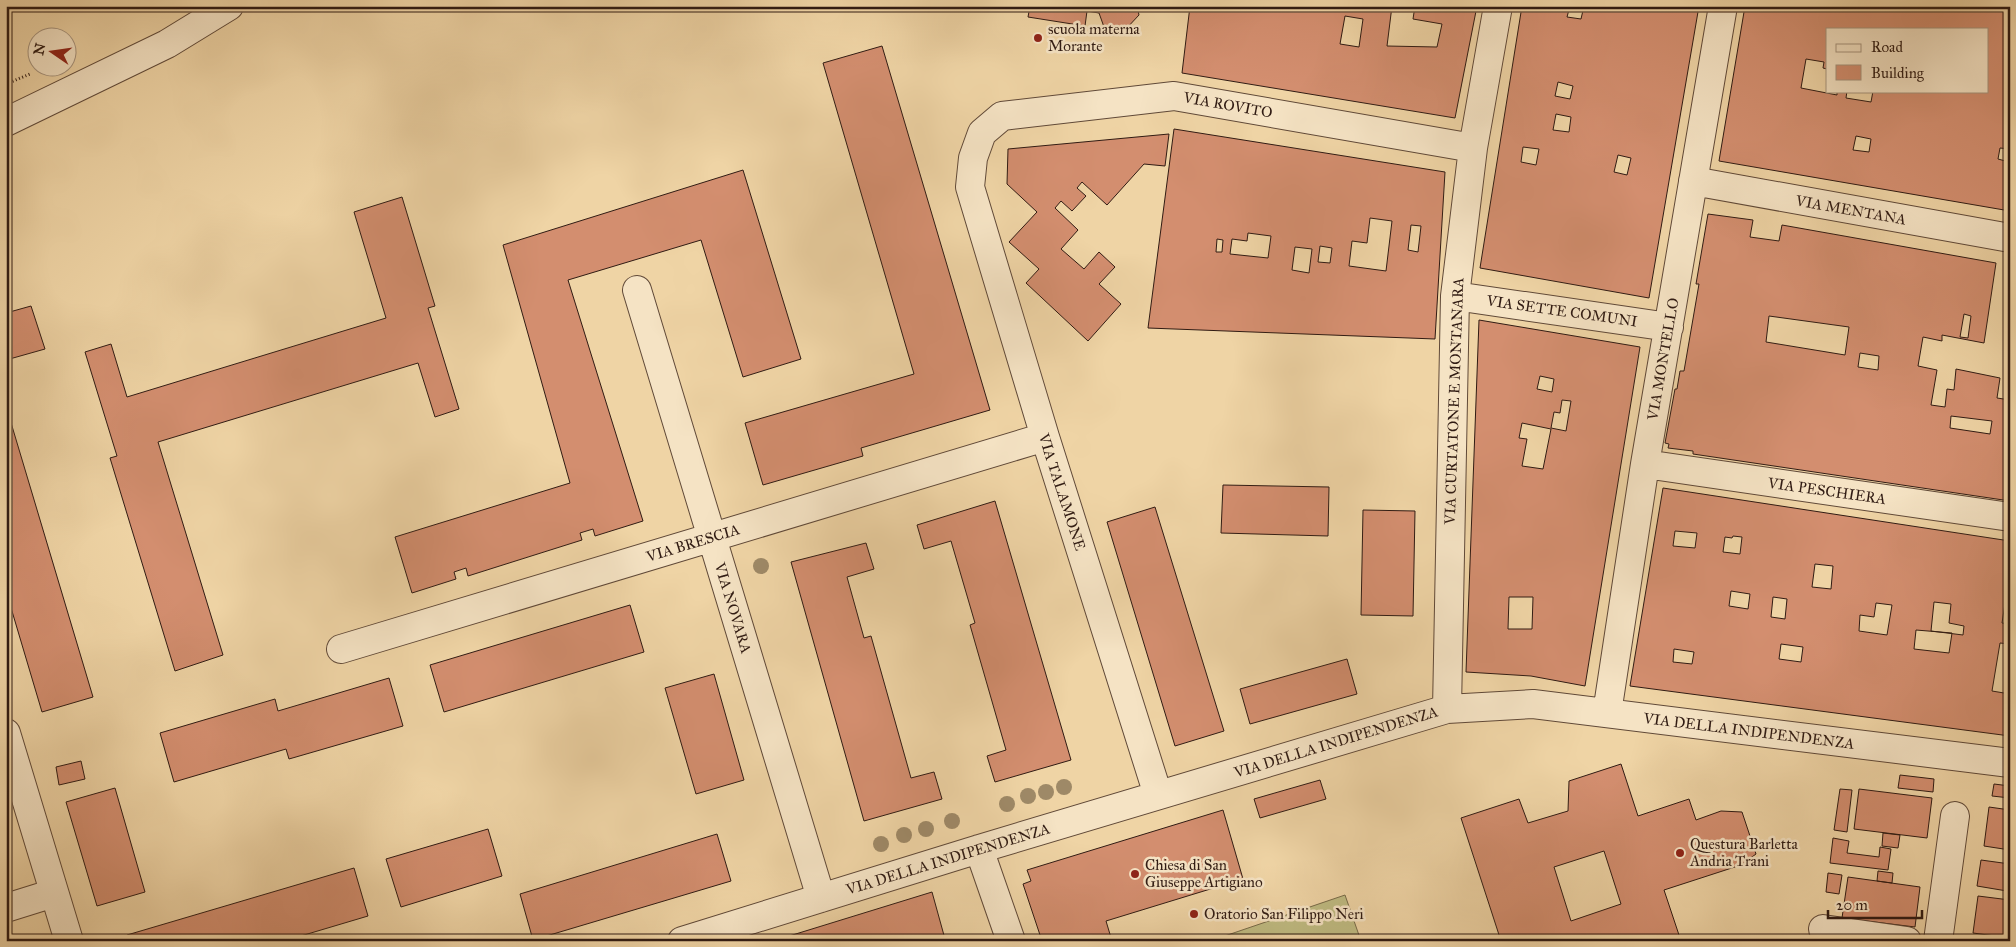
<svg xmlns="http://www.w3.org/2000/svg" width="2016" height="947" viewBox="0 0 2016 947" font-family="'IM FELL Great Primer',serif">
	<rect width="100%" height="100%" fill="#efd4a5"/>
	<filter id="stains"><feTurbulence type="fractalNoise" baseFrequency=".004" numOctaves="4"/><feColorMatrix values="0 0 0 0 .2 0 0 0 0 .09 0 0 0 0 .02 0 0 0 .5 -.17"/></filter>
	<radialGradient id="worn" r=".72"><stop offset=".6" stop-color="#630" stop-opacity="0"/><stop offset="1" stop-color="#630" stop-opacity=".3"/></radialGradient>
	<path fill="#bfbb82" stroke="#786b4a" d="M 1345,895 L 1361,941 L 1210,941 Z"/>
	<path fill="#d38e6f" stroke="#301b13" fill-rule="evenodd" d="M 1030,6 L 1137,6 L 1139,15 L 1125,30 L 1104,27 L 1099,13 L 1087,11 L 1085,26 L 1028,17 Z
		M 1190,6 L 1392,6 L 1387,46 L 1437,47 L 1442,24 L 1413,19 L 1415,6 L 1477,6 L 1455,118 L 1182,73 ZM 1345,16 L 1363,19 L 1359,47 L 1340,44 Z
		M 1522,6 L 1570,6 L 1567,17 L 1581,19 L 1584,6 L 1699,6 L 1649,298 L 1480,268 ZM 1558,82 L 1573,86 L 1570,99 L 1555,96 ZM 1556,114 L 1571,117 L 1569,132 L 1553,130 ZM 1523,147 L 1539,149 L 1536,165 L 1521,162 ZM 1618,155 L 1631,158 L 1627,175 L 1614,172 Z
		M 1745,6 L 1978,6 L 2010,12 L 2010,149 L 2000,148 L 1998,159 L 2009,162 L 2010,157 L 2010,211 L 1719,161 ZM 1827,29 L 1987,29 L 1987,91 L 1873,91 L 1871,102 L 1846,98 L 1847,91 L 1837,91 L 1837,95 L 1801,88 L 1806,59 L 1824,62 L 1823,68 L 1827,69 ZM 1856,136 L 1871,139 L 1869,152 L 1853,150 Z
		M 882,46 L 990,410 L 861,448 L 863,456 L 763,485 L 745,423 L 914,374 L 823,63 Z
		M 1174,129 L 1445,172 L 1435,339 L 1148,328 ZM 1370,218 L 1392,221 L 1386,271 L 1349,266 L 1352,241 L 1367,243 ZM 1411,225 L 1421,226 L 1418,252 L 1408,250 ZM 1248,233 L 1271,236 L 1268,258 L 1230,254 L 1232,239 L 1247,241 ZM 1217,239 L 1223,240 L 1222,252 L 1216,252 ZM 1320,246 L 1332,248 L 1330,263 L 1318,262 ZM 1295,247 L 1312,249 L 1309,273 L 1292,270 Z
		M 1169,134 L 1165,166 L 1144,164 L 1107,205 L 1082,182 L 1077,188 L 1086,196 L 1072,211 L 1061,201 L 1055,208 L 1078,230 L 1061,249 L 1084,269 L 1099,252 L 1115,267 L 1099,284 L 1121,304 L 1088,341 L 1026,283 L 1039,269 L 1009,242 L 1037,212 L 1007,184 L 1008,149 Z
		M 743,170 L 801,359 L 743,377 L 701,240 L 568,280 L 643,521 L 595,536 L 593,529 L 580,533 L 582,540 L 468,576 L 466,568 L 454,572 L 456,579 L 412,593 L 395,537 L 570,483 L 503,245 Z
		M 402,197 L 435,306 L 428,308 L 459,409 L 435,417 L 418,363 L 158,442 L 223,655 L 175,671 L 110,458 L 117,456 L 85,352 L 111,344 L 127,397 L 386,318 L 354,212 Z
		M 1708,214 L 1753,220 L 1750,237 L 1779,241 L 1782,225 L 1996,263 L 1984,343 L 1942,335 L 1942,341 L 1923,337 L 1918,366 L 1937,370 L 1931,405 L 1945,407 L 1947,389 L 1954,390 L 1956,369 L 2000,378 L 1997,398 L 2010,400 L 2010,447 L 2008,460 L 2010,460 L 2010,501 L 1693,454 L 1693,451 L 1668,448 L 1669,444 L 1665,443 L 1675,389 L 1677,389 L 1680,371 L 1684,371 L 1699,284 L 1696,284 ZM 1964,314 L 1971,316 L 1968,338 L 1960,337 ZM 1769,316 L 1849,327 L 1845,355 L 1766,342 ZM 1860,353 L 1879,356 L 1878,370 L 1858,367 ZM 1951,416 L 1992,421 L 1990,434 L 1950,428 Z
		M 31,306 L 45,349 L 6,360 L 6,313 Z
		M 1479,320 L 1640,347 L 1585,686 L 1531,676 L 1466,672 ZM 1540,376 L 1554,379 L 1552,392 L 1537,389 ZM 1562,400 L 1571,401 L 1566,431 L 1551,428 L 1554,412 L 1560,413 ZM 1522,423 L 1551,429 L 1543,469 L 1522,466 L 1527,439 L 1519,438 ZM 1509,597 L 1533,597 L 1532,629 L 1508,629 Z
		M 6,406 L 93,697 L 42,712 L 6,591 Z
		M 1223,485 L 1329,487 L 1328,536 L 1221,533 Z
		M 1663,488 L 2010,541 L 2010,597 L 2006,597 L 2002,623 L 2010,624 L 2010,644 L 2000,643 L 1992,691 L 2010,694 L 2010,736 L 1630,686 ZM 1675,531 L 1697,533 L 1695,548 L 1673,546 ZM 1733,536 L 1742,537 L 1740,554 L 1723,552 L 1725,537 L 1732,538 ZM 1815,564 L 1833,566 L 1831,589 L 1812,587 ZM 1731,591 L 1750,594 L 1748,609 L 1729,606 ZM 1773,597 L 1787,599 L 1785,619 L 1771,617 ZM 1934,602 L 1951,604 L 1949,623 L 1964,626 L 1963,635 L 1931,631 ZM 1876,603 L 1892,605 L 1887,635 L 1859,631 L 1860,615 L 1874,617 ZM 1916,630 L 1952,633 L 1949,653 L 1914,649 ZM 1781,644 L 1803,647 L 1801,662 L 1779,659 ZM 1674,649 L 1694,652 L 1692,664 L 1673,662 Z
		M 995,501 L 1071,760 L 995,782 L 987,756 L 1006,750 L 970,625 L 975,623 L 951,541 L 924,549 L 917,525 Z
		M 1155,507 L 1224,731 L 1175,746 L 1107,522 Z
		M 1363,510 L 1415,511 L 1413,616 L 1361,615 Z
		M 866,543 L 874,569 L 847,577 L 864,638 L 871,636 L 911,778 L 934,772 L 942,799 L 864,821 L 791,562 Z
		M 630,605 L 644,652 L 444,712 L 430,665 Z
		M 1347,659 L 1357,694 L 1250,724 L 1240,689 Z
		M 714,674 L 744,780 L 696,794 L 665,688 Z
		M 389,678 L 403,726 L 289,759 L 286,749 L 174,782 L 160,733 L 275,699 L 278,711 Z
		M 81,761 L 85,779 L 59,785 L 56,767 Z
		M 1621,764 L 1638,816 L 1689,799 L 1696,820 L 1721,811 L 1742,812 L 1756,854 L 1741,865 L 1664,890 L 1681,941 L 1501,941 L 1461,818 L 1519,799 L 1528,823 L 1568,811 L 1569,781 ZM 1604,851 L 1621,904 L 1571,921 L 1554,867 Z
		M 1900,775 L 1934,779 L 1933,792 L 1898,788 Z
		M 1320,780 L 1326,799 L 1260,818 L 1254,799 Z
		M 1994,784 L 2010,786 L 2010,798 L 1992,796 Z
		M 115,788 L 145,892 L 97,906 L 66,802 Z
		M 1840,789 L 1852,790 L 1847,832 L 1834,830 Z
		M 1859,789 L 1932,798 L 1927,838 L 1854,829 Z
		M 1989,807 L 2010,810 L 2010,850 L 1984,846 Z
		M 1223,810 L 1243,879 L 1106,921 L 1112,941 L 1042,941 L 1023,884 L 1031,881 L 1027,870 Z
		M 488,829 L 502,876 L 401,907 L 386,859 Z
		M 1883,833 L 1900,835 L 1898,848 L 1882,846 Z
		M 717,834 L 731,881 L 533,940 L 520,894 Z
		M 1833,838 L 1849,841 L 1847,853 L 1879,857 L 1880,847 L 1891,849 L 1888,870 L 1830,863 Z
		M 1981,860 L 2010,864 L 2007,891 L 1977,886 Z
		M 354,868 L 368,916 L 284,941 L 129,941 L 127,935 Z
		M 1878,871 L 1893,873 L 1892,883 L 1877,881 Z
		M 1828,873 L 1842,875 L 1839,894 L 1826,892 Z
		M 1848,877 L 1920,887 L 1915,927 L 1842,918 Z
		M 932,892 L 945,939 L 939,941 L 773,941 Z
		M 1978,896 L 2010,900 L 2010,938 L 1973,933 Z"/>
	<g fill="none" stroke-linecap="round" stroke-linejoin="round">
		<g stroke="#604938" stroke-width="30">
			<path id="minor" d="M 6,122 L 167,44 L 229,6
				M 1693,181 L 2010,238
				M 637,290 L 821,898
				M 1455,296 L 1669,327
				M 1645,464 L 2010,517
				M 341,649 L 1045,437
				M 1447,709 L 1455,296 L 1473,148 L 1498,6
				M 1607,713 L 1645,464 L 1723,6
				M 6,733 L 69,941
				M 1158,795 L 1045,437 L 970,187 L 973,158 L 982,133 L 1002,116 L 1174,96 L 1473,148
				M 979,849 L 1011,941
				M 6,908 L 54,893
				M 1823,929 L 1907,941
				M 682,941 L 979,849 L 1447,709 L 1533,704 L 2010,763
				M 1938,941 L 1955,816"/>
		</g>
		<path stroke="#301b13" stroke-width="3" stroke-dasharray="1 2.5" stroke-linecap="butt" d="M 6,84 L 30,74"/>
		<use href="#minor" stroke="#f5e3c4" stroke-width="28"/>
	</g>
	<g fill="#9e8967">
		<circle cx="761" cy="566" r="8"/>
		<circle cx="1064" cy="787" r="8"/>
		<circle cx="1046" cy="792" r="8"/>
		<circle cx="1028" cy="796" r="8"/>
		<circle cx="1007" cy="804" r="8"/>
		<circle cx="952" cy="821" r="8"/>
		<circle cx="926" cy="829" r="8"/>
		<circle cx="904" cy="835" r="8"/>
		<circle cx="881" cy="844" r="8"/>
	</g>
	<g fill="#8f2418" stroke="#f5e3c4" stroke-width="2">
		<circle cx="1038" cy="38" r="5"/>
		<circle cx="1680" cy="853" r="5"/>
		<circle cx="1135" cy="874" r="5"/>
		<circle cx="1194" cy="914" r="5"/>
	</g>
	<g text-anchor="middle" stroke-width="5" stroke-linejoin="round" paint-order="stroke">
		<g font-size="15" fill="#301b13" stroke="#f5e3c4" text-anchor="start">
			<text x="1048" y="34">scuola materna<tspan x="1048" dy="17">Morante</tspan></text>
			<text x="1690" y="849">Questura Barletta<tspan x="1690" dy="17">Andria Trani</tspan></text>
			<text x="1145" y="870">Chiesa di San<tspan x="1145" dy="17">Giuseppe Artigiano</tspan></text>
			<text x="1204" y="919">Oratorio San Filippo Neri</text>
		</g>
		<g font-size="15" fill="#301b13" stroke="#f5e3c4">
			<text transform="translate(1228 105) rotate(10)" y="5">VIA ROVITO</text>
			<text transform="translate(1851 210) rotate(10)" y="5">VIA MENTANA</text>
			<text transform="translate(1562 311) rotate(8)" y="5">VIA SETTE COMUNI</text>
			<text transform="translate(1663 359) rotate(-80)" y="5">VIA MONTELLO</text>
			<text transform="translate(1454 401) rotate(-88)" y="5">VIA CURTATONE E MONTANARA</text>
			<text transform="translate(1827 491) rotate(8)" y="5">VIA PESCHIERA</text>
			<text transform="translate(1062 492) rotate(72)" y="5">VIA TALAMONE</text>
			<text transform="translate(693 543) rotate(-17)" y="5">VIA BRESCIA</text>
			<text transform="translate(733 608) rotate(73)" y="5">VIA NOVARA</text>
			<text transform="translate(1749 731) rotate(7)" y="5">VIA DELLA INDIPENDENZA</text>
			<text transform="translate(1336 742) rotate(-17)" y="5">VIA DELLA INDIPENDENZA</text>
			<text transform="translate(948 859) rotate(-17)" y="5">VIA DELLA INDIPENDENZA</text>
		</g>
	</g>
	<rect width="2016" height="947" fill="none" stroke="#efd4a5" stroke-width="25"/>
	<rect x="8" y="8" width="2001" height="932" fill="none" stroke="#301b13" stroke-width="2.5"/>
	<rect x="12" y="12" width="1991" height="922" fill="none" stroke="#301b13"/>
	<rect x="1826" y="28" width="162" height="65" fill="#f5e3c4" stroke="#a6937d"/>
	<rect x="1836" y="44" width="25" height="8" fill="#f5e3c4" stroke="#a6937d"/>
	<text x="1871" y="52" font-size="15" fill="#301b13">Road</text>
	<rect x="1836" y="65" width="25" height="15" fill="#d38e6f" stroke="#a6937d"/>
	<text x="1871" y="78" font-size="15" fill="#301b13">Building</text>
	<g transform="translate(52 52) rotate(283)"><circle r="24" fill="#f5e3c4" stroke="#a6937d"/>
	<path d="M0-4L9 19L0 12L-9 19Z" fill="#8f2418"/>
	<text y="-8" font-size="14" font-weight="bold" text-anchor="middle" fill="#301b13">N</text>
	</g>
	<path d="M1828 910v8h94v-8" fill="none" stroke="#301b13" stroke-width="2.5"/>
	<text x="1836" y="910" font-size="15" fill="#301b13" stroke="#f5e3c4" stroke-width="4" paint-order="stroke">20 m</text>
	<rect width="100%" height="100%" filter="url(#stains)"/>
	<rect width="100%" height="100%" fill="url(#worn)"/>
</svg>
